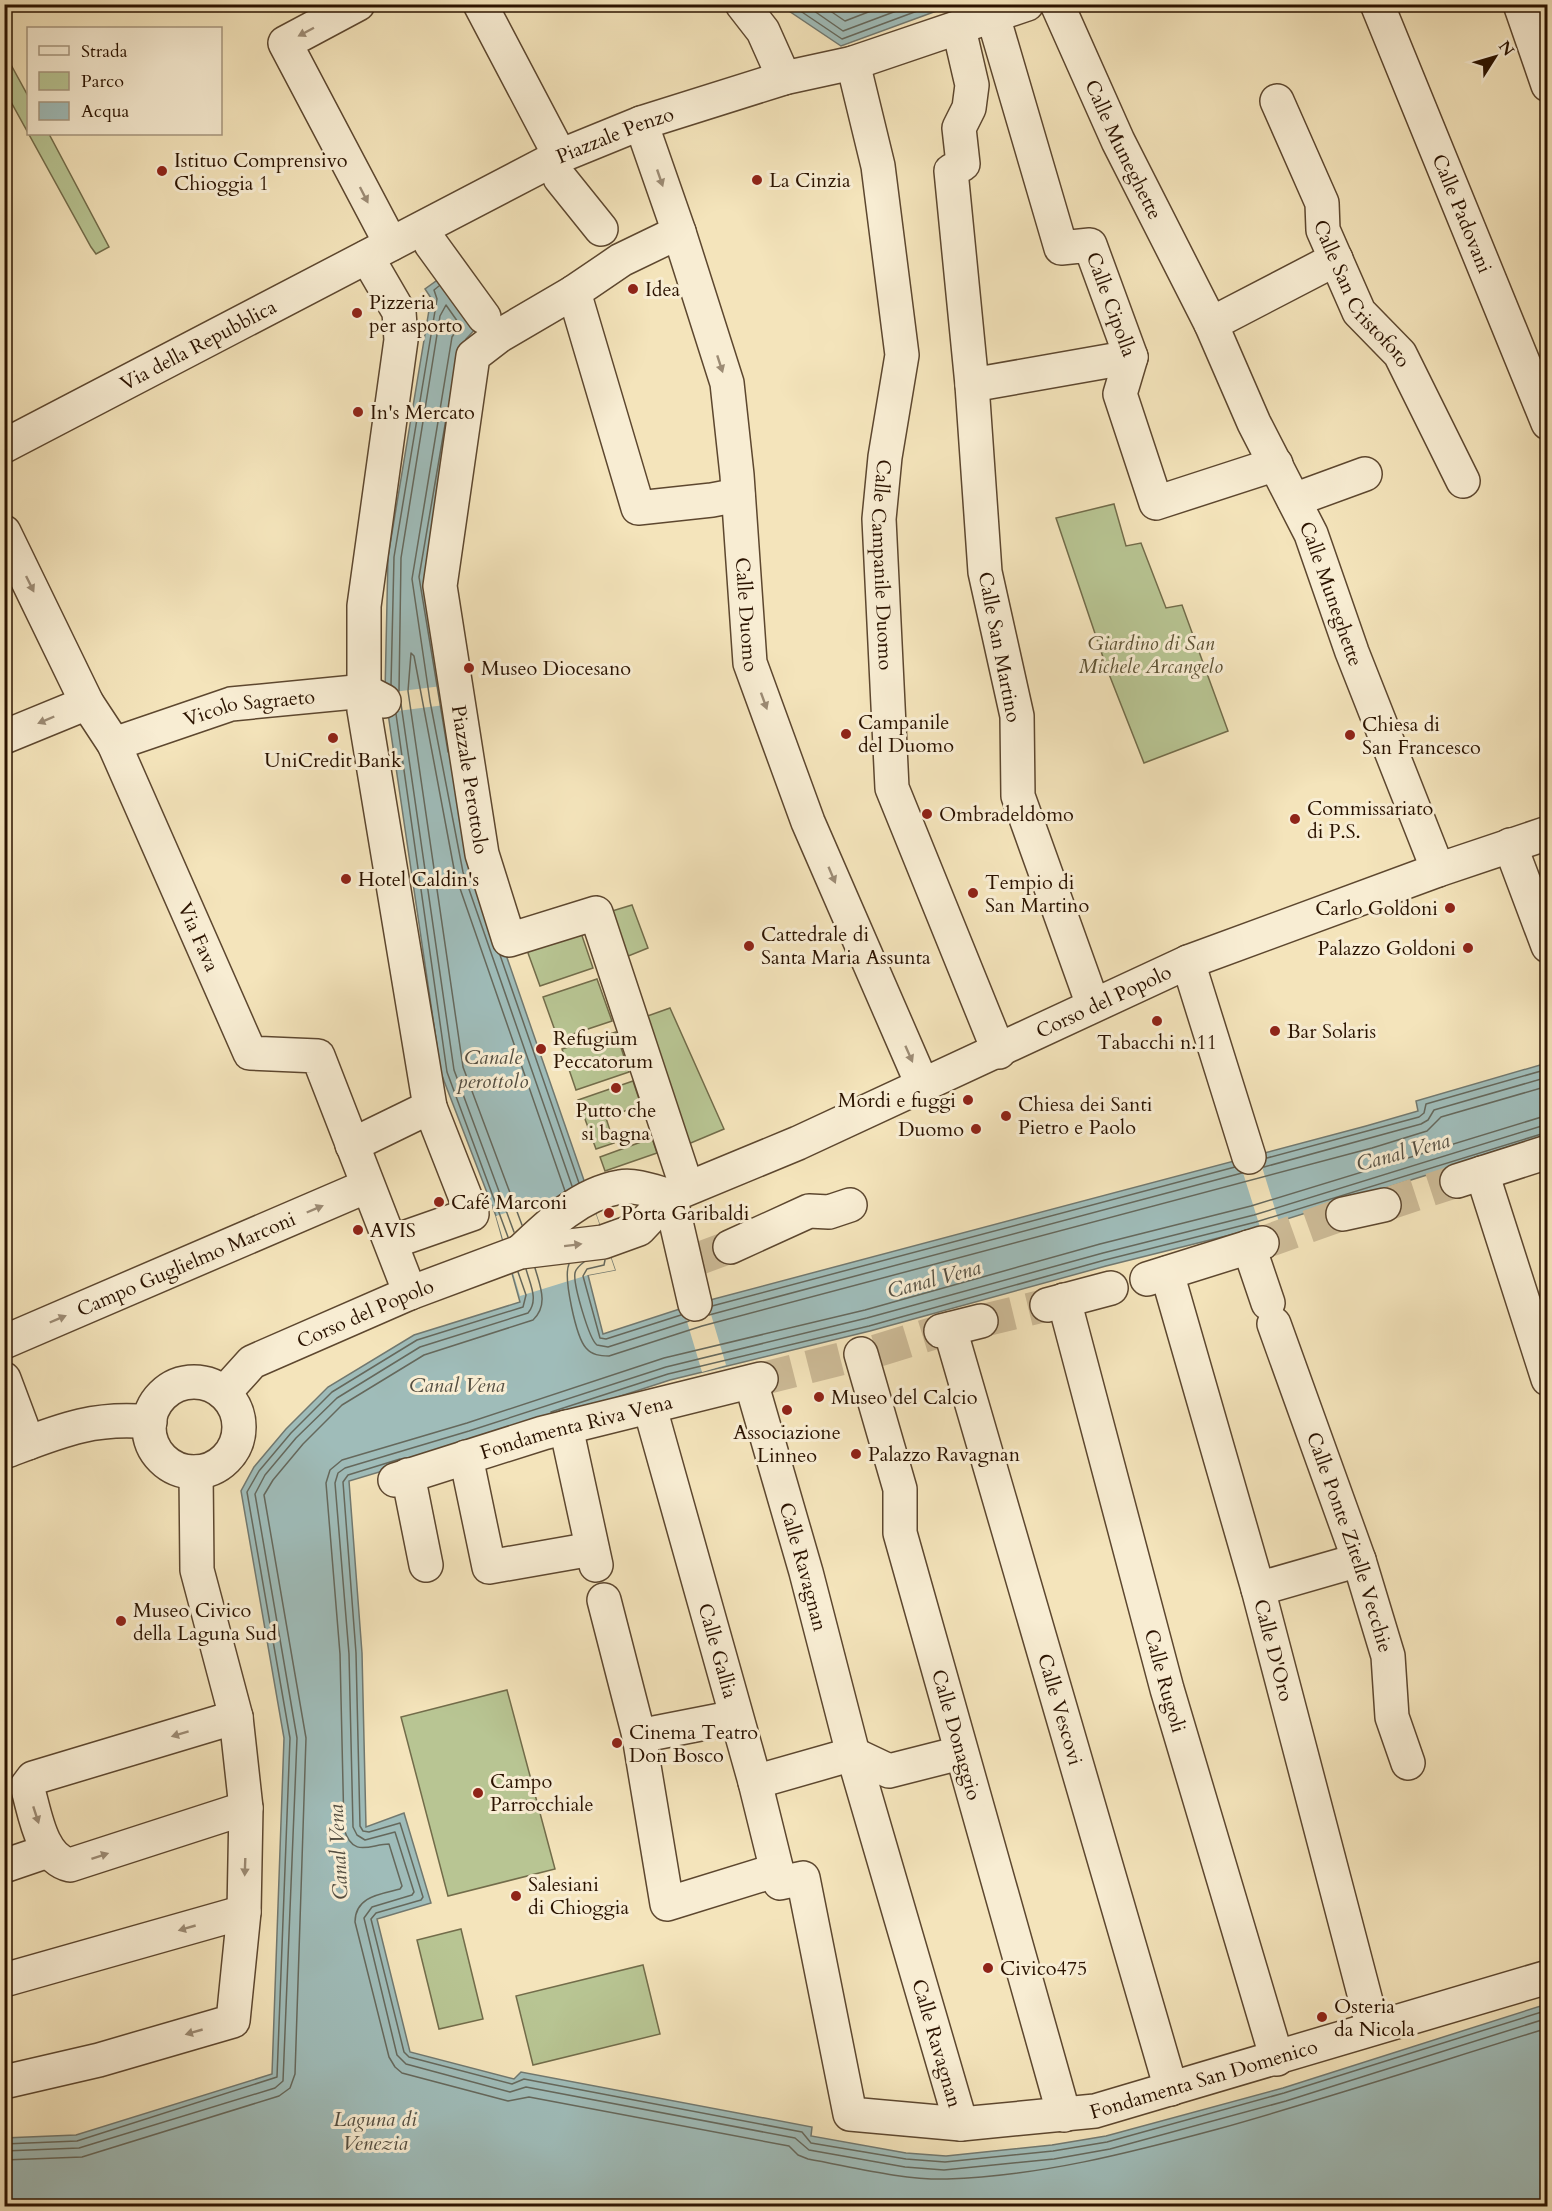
<svg xmlns="http://www.w3.org/2000/svg" width="1552" height="2211" viewBox="0 0 1552 2211" font-family="Cardo,serif">
	<rect width="100%" height="100%" fill="#f4e4bb"/>
	<filter id="stains"><feTurbulence type="fractalNoise" baseFrequency=".00333" numOctaves="4"/><feColorMatrix values="0 0 0 0 .2 0 0 0 0 .09 0 0 0 0 .02 0 0 0 .5 -.17"/></filter>
	<radialGradient id="worn" r=".72"><stop offset=".6" stop-color="#630" stop-opacity="0"/><stop offset="1" stop-color="#630" stop-opacity=".3"/></radialGradient>
	<path fill="#b8c593" stroke="#726c4a" stroke-width="1.5" d="M 4,52 L 28,96 L 28,134 L 49,134 L 109,247 L 96,254 L 91,247 L 5,91 Z
		M 1114,504 L 1126,546 L 1141,543 L 1166,608 L 1182,605 L 1228,731 L 1144,763 L 1107,669 L 1056,518 Z
		M 632,905 L 648,948 L 621,959 L 612,911 Z
		M 578,924 L 593,968 L 540,986 L 524,942 Z
		M 597,979 L 612,1021 L 558,1039 L 543,997 Z
		M 670,1008 L 724,1129 L 686,1145 L 642,1018 Z
		M 616,1032 L 629,1072 L 576,1090 L 562,1049 Z
		M 633,1081 L 641,1105 L 606,1118 L 614,1143 L 596,1149 L 578,1100 Z
		M 652,1138 L 657,1153 L 605,1171 L 600,1157 Z
		M 507,1690 L 555,1869 L 448,1896 L 401,1717 Z
		M 461,1929 L 483,2019 L 439,2029 L 417,1940 Z
		M 643,1965 L 660,2034 L 533,2065 L 516,1996 Z"/>
	<path fill="#9fbcb9" stroke="#71786f" stroke-width="1.5" d="M 780,5 L 953,5 L 841,46 Z
		M 443,276 L 478,326 L 466,339 L 425,577 L 476,868 L 615,1270 L 588,1275 L 603,1334 L 695,1304 L 1366,1126 L 1418,1111 L 1416,1101 L 1547,1063 L 1548,1137 L 1258,1228 L 1106,1266 L 870,1331 L 670,1380 L 473,1444 L 349,1481 L 362,1653 L 366,1827 L 404,1813 L 431,1903 L 377,1919 L 410,2052 L 514,2079 L 521,2072 L 812,2127 L 811,2136 L 906,2153 L 946,2156 L 1052,2145 L 1106,2136 L 1283,2088 L 1547,2004 L 1547,2206 L 5,2206 L 4,2138 L 76,2135 L 272,2074 L 284,1738 L 241,1491 L 254,1467 L 286,1429 L 328,1387 L 414,1335 L 520,1302 L 496,1216 L 441,1073 L 385,693 L 388,557 L 431,298 L 425,289 Z"/>
	<path fill="#f4e4bb" d="M 442,686 L 445,705 L 389,712 L 385,693 Z
		M 1258,1154 L 1279,1222 L 1260,1227 L 1239,1160 Z
		M 585,1182 L 615,1270 L 588,1275 L 520,1296 L 496,1216 L 563,1195 Z
		M 707,1301 L 726,1365 L 702,1372 L 683,1308 Z"/>
	<g fill="none" stroke-linecap="round" stroke-linejoin="round">
		<path stroke="#65685c" stroke-width="1.5" d="M 790,4 L 842,39 L 936,4
			M 804,4 L 843,31 L 915,4
			M 820,4 L 845,21 L 889,4
			M 446,419 L 419,577 L 448,752
			M 391,685 L 394,557 L 437,299 L 434,290 L 439,286
			M 399,691 L 401,558 L 440,316 L 446,305 L 460,325 L 452,337 L 412,579 L 430,701 L 463,872 L 572,1186
			M 401,704 L 454,1070 L 514,1232
			M 396,714 L 447,1072 L 508,1237
			M 500,955 L 579,1183
			M 1548,1115 L 1251,1206 L 1100,1244 L 865,1310 L 664,1358 L 467,1423 L 342,1460 L 330,1470 L 326,1483 L 340,1654 L 344,1829 C 353,1859 371,1844 389,1844 L 402,1886 L 400,1889 C 381,1894 355,1896 355,1922 L 389,2057 L 395,2067 L 402,2073 L 508,2101 L 529,2097 L 789,2146 L 798,2155 L 808,2159 C 853,2167 901,2180 947,2179 C 1040,2176 1129,2153 1218,2129 C 1329,2098 1438,2062 1548,2028
			M 1548,1124 L 1254,1215 L 1103,1253 L 867,1318 L 666,1367 L 469,1431 L 345,1468 L 338,1473 L 335,1483 L 349,1654 L 353,1827 L 357,1835 L 365,1840 L 395,1832 L 414,1892 L 412,1895 L 372,1907 L 364,1918 L 397,2055 L 406,2064 L 510,2092 L 526,2087 L 795,2138 L 809,2150 L 905,2167 L 944,2170 L 1054,2159 L 1110,2149 L 1286,2101 L 1548,2018
			M 1267,1158 L 1419,1117 L 1424,1113 L 1426,1104 L 1548,1069
			M 1264,1167 L 1421,1124 L 1428,1120 L 1434,1110 L 1548,1077
			M 522,1225 L 463,1067 L 408,691 L 411,653 L 414,656 L 455,874 L 565,1191
			M 605,1260 L 604,1265 L 587,1269 L 583,1276 L 600,1338 L 606,1339 L 681,1315
			M 584,1262 C 580,1265 576,1268 575,1273 C 573,1284 589,1339 597,1345 L 608,1347 L 689,1321
			M 569,1264 C 563,1277 576,1337 586,1348 C 592,1355 600,1356 609,1356 L 702,1326 L 1372,1148 L 1427,1131 L 1441,1117 L 1548,1086
			M 712,1306 L 1235,1167
			M 709,1315 L 1242,1173
			M 551,1412 L 668,1374 L 869,1326 L 1105,1260 L 1256,1222 L 1548,1132
			M 400,1459 L 348,1475 L 343,1482 L 356,1653 L 360,1826 L 363,1831 L 369,1832 L 400,1823 L 423,1897 L 421,1900 L 376,1913 L 371,1919 L 404,2052 L 409,2057 L 512,2084 L 524,2079 L 802,2132 L 811,2143 L 906,2159 L 945,2162 L 1053,2151 L 1107,2142 L 1284,2093 L 1548,2010
			M 4,2144 L 77,2141 L 277,2077 L 290,1738 L 247,1492 L 259,1471 L 291,1433 L 332,1392 L 417,1340 L 523,1307 L 526,1295 L 518,1272
			M 4,2151 L 79,2148 L 275,2088 L 283,2081 L 297,1738 L 255,1494 L 265,1475 L 296,1438 L 337,1398 L 420,1347 L 528,1313 C 539,1300 530,1284 526,1269
			M 4,2160 L 82,2157 L 279,2096 L 290,2088 L 295,2074 L 306,1738 L 264,1495 L 273,1480 L 303,1444 L 342,1405 L 424,1355 L 533,1320 C 549,1305 540,1286 535,1268"/>
		<path stroke="#ccba96" stroke-width="33" stroke-dasharray="33 16" stroke-linecap="butt" d="M 1384,1205 L 1457,1181
			M 1262,1243 L 1343,1214
			M 695,1260 L 730,1247
			M 981,1321 L 1047,1305
			M 876,1351 L 941,1331
			M 761,1379 L 844,1358"/>
		<g stroke="#5d472f" stroke-width="36">
			<g id="minor">
				<path d="M 358,4 L 285,43 L 391,244"/>
				<path d="M 480,4 L 560,156"/>
				<path d="M 742,4 L 763,31 L 784,78"/>
				<path id="s1" d="M 1057,4 L 1118,141 L 1211,324 L 1254,423 L 1311,534 L 1352,652 L 1438,870"/>
				<path id="s2" d="M 1377,4 L 1548,423"/>
				<path d="M 1520,4 L 1548,85"/>
				<path id="s3" d="M 993,16 L 1061,248 L 1090,245 L 1131,357 L 1120,394 L 1156,503 L 1276,464"/>
				<path d="M 959,29 L 972,85 L 969,108 L 959,128 L 963,164 L 951,171 L 972,385"/>
				<path id="s4" d="M 853,63 L 878,166 L 902,355 L 885,457 L 879,519 L 892,788 L 999,1052"/>
				<path id="s5" d="M 1277,101 L 1322,203 L 1323,230 L 1359,312 L 1400,354 L 1463,481"/>
				<path id="s6" d="M 641,123 L 679,232 L 727,383 L 737,475 L 750,663 L 808,822 L 922,1084"/>
				<path d="M 560,178 L 601,229"/>
				<path d="M 679,232 L 621,260 L 574,292 L 638,508 L 712,500 L 738,495"/>
				<path d="M 431,244 L 484,317"/>
				<path id="s7" d="M 574,292 L 499,336 L 473,356 L 440,586 L 482,854 L 509,940 L 596,913 L 687,1188"/>
				<path d="M 1211,324 L 1336,259"/>
				<path id="s8" d="M 4,446 L 560,156 L 641,123 L 784,78 L 853,63 L 1027,4"/>
				<path d="M 1294,500 L 1365,474"/>
				<path id="s9" d="M 4,532 L 87,703 L 114,744 L 250,1053 L 318,1056 L 410,1293"/>
				<path d="M 4,737 L 87,703"/>
				<path id="s10" d="M 114,744 L 231,704 L 365,691 L 384,701"/>
				<path d="M 1510,845 L 1548,946"/>
				<path d="M 1188,962 L 1249,1157"/>
				<path d="M 1093,1005 L 1018,796 L 1017,716 L 985,572 L 972,385 L 1131,357"/>
				<path d="M 352,1145 L 430,1107 L 364,710 L 364,606 L 401,340 L 399,312 L 367,257"/>
				<path d="M 1482,1173 L 1548,1379"/>
				<path d="M 1457,1181 L 1548,1152"/>
				<path d="M 670,1196 L 695,1304"/>
				<path d="M 1343,1214 L 1384,1205"/>
				<path d="M 392,1242 L 472,1214 L 430,1107"/>
				<path d="M 730,1247 L 809,1211 L 829,1212 L 850,1205"/>
				<path d="M 1249,1247 L 1268,1303"/>
				<path d="M 520,1252 C 548,1225 580,1194 620,1187 C 635,1184 655,1192 670,1196"/>
				<path id="s11" d="M 1167,1273 L 1258,1589 L 1373,2028"/>
				<path d="M 1147,1279 L 1262,1243"/>
				<path id="s12" d="M 1064,1300 L 1167,1689 L 1277,2059"/>
				<path d="M 1047,1305 L 1111,1288"/>
				<path id="s13" d="M 1274,1324 L 1359,1560 L 1388,1656 L 1392,1717 L 1408,1763"/>
				<path id="s14" d="M 950,1329 L 1171,2089"/>
				<path d="M 941,1331 L 981,1321"/>
				<path id="s15" d="M 4,1342 L 367,1186"/>
				<path id="s16" d="M 861,1354 L 900,1489 L 900,1533 L 1064,2115"/>
				<path d="M 4,1379 L 28,1443"/>
				<path id="s17" d="M 751,1382 L 806,1572 L 853,1754 L 961,2124"/>
				<circle cx="194" cy="1427" r="45"/>
				<path id="s18" d="M 224,1393 L 252,1362 L 410,1293 L 520,1252 L 603,1242 L 639,1229 L 670,1196 L 798,1143 L 1188,962 L 1438,870 L 1548,833"/>
				<path id="s19" d="M 650,1408 L 755,1782 L 780,1883 L 803,1878 L 850,2114 L 961,2124 L 1095,2111 L 1548,1977"/>
				<path d="M 566,1427 L 596,1565"/>
				<path d="M 4,1452 C 57,1432 92,1416 150,1422"/>
				<path d="M 466,1457 L 489,1567 L 592,1549"/>
				<path d="M 408,1475 L 426,1565"/>
				<path id="s20" d="M 395,1480 L 543,1433 L 761,1379"/>
				<path d="M 1258,1589 L 1359,1560"/>
				<path d="M 604,1600 L 639,1736 L 736,1717"/>
				<path d="M 236,1717 L 33,1778 L 27,1786 C 35,1812 40,1858 70,1865 L 246,1808"/>
				<path d="M 639,1736 L 667,1904 L 777,1870"/>
				<path d="M 755,1782 L 853,1754 L 889,1771 L 960,1753"/>
				<path d="M 4,1866 L 48,1851"/>
				<path d="M 4,1980 L 244,1912"/>
				<path d="M 4,2082 L 99,2060 L 233,2021 L 244,1912 L 246,1808 L 236,1717 L 197,1570 L 196,1472"/>
			</g>
		</g>
		<use href="#minor" stroke="#f8edd3" stroke-width="33"/>
	</g>
	<defs><path id="oneway-solid" d="M-6-.8H1V-3.2L6.5 0L1 3.2V.8H-6Z" transform="scale(1.5)"/></defs>
	<g fill="#9c8b74">
		<use href="#oneway-solid" transform="translate(306 32) rotate(152)"/>
		<use href="#oneway-solid" transform="translate(660 178) rotate(71)"/>
		<use href="#oneway-solid" transform="translate(364 195) rotate(63)"/>
		<use href="#oneway-solid" transform="translate(720 364) rotate(72)"/>
		<use href="#oneway-solid" transform="translate(30 584) rotate(64)"/>
		<use href="#oneway-solid" transform="translate(764 701) rotate(70)"/>
		<use href="#oneway-solid" transform="translate(46 720) rotate(157)"/>
		<use href="#oneway-solid" transform="translate(832 875) rotate(67)"/>
		<use href="#oneway-solid" transform="translate(909 1054) rotate(66)"/>
		<use href="#oneway-solid" transform="translate(315 1209) rotate(-23)"/>
		<use href="#oneway-solid" transform="translate(573 1245) rotate(-7)"/>
		<use href="#oneway-solid" transform="translate(58 1319) rotate(-23)"/>
		<use href="#oneway-solid" transform="translate(180 1734) rotate(163)"/>
		<use href="#oneway-solid" transform="translate(36 1815) rotate(72)"/>
		<use href="#oneway-solid" transform="translate(100 1856) rotate(-18)"/>
		<use href="#oneway-solid" transform="translate(245 1867) rotate(92)"/>
		<use href="#oneway-solid" transform="translate(187 1928) rotate(164)"/>
		<use href="#oneway-solid" transform="translate(194 2032) rotate(164)"/>
	</g>
	<g fill="#8f2418" stroke="#f8edd3" stroke-width="2">
		<circle cx="162" cy="171" r="6"/>
		<circle cx="757" cy="180" r="6"/>
		<circle cx="633" cy="289" r="6"/>
		<circle cx="357" cy="313" r="6"/>
		<circle cx="358" cy="412" r="6"/>
		<circle cx="469" cy="668" r="6"/>
		<circle cx="846" cy="734" r="6"/>
		<circle cx="1350" cy="735" r="6"/>
		<circle cx="333" cy="738" r="6"/>
		<circle cx="927" cy="814" r="6"/>
		<circle cx="1295" cy="819" r="6"/>
		<circle cx="346" cy="879" r="6"/>
		<circle cx="973" cy="893" r="6"/>
		<circle cx="1450" cy="908" r="6"/>
		<circle cx="749" cy="946" r="6"/>
		<circle cx="1468" cy="948" r="6"/>
		<circle cx="1157" cy="1021" r="6"/>
		<circle cx="1275" cy="1031" r="6"/>
		<circle cx="541" cy="1049" r="6"/>
		<circle cx="616" cy="1088" r="6"/>
		<circle cx="968" cy="1100" r="6"/>
		<circle cx="1006" cy="1116" r="6"/>
		<circle cx="976" cy="1129" r="6"/>
		<circle cx="439" cy="1202" r="6"/>
		<circle cx="609" cy="1213" r="6"/>
		<circle cx="358" cy="1230" r="6"/>
		<circle cx="819" cy="1397" r="6"/>
		<circle cx="787" cy="1410" r="6"/>
		<circle cx="856" cy="1454" r="6"/>
		<circle cx="121" cy="1621" r="6"/>
		<circle cx="617" cy="1743" r="6"/>
		<circle cx="478" cy="1793" r="6"/>
		<circle cx="516" cy="1896" r="6"/>
		<circle cx="988" cy="1968" r="6"/>
		<circle cx="1322" cy="2017" r="6"/>
	</g>
	<g text-anchor="middle" stroke-width="6" stroke-linejoin="round" paint-order="stroke">
		<g font-size="20" fill="#2b1300" stroke="#f8edd3">
			<text dy="7" stroke="none"><textPath href="#s8" startOffset="686">Piazzale Penzo</textPath></text>
			<text dy="7" stroke="none"><textPath href="#s1" startOffset="160">Calle Muneghette</textPath></text>
			<text dy="7" stroke="none"><textPath href="#s2" startOffset="226">Calle Padovani</textPath></text>
			<text dy="7" stroke="none"><textPath href="#s5" startOffset="214">Calle San Cristoforo</textPath></text>
			<text dy="7" stroke="none"><textPath href="#s3" startOffset="334">Calle Cipolla</textPath></text>
			<text dy="7" stroke="none"><textPath href="#s8" startOffset="219">Via della Repubblica</textPath></text>
			<text dy="7" stroke="none"><textPath href="#s4" startOffset="508">Calle Campanile Duomo</textPath></text>
			<text dy="7" stroke="none"><textPath href="#s1" startOffset="651">Calle Muneghette</textPath></text>
			<text dy="7" stroke="none"><textPath href="#s6" startOffset="506">Calle Duomo</textPath></text>
			<text transform="translate(1000 647) rotate(79)" y="7">Calle San Martino</text>
			<text dy="7" stroke="none"><textPath href="#s10" startOffset="141">Vicolo Sagraeto</textPath></text>
			<text dy="7" stroke="none"><textPath href="#s7" startOffset="548">Piazzale Perottolo</textPath></text>
			<text dy="7" stroke="none"><textPath href="#s9" startOffset="450">Via Fava</textPath></text>
			<text dy="7" stroke="none"><textPath href="#s18" startOffset="974">Corso del Popolo</textPath></text>
			<text dy="7" stroke="none"><textPath href="#s15" startOffset="198">Campo Guglielmo Marconi</textPath></text>
			<text dy="7" stroke="none"><textPath href="#s18" startOffset="165">Corso del Popolo</textPath></text>
			<text dy="7" stroke="none"><textPath href="#s20" startOffset="189">Fondamenta Riva Vena</textPath></text>
			<text dy="7" stroke="none"><textPath href="#s13" startOffset="231">Calle Ponte Zitelle Vecchie</textPath></text>
			<text dy="7" stroke="none"><textPath href="#s17" startOffset="192">Calle Ravagnan</textPath></text>
			<text dy="7" stroke="none"><textPath href="#s11" startOffset="392">Calle D'Oro</textPath></text>
			<text dy="7" stroke="none"><textPath href="#s19" startOffset="252">Calle Gallia</textPath></text>
			<text dy="7" stroke="none"><textPath href="#s12" startOffset="394">Calle Rugoli</textPath></text>
			<text dy="7" stroke="none"><textPath href="#s14" startOffset="396">Calle Vescovi</textPath></text>
			<text dy="7" stroke="none"><textPath href="#s16" startOffset="394">Calle Donaggio</textPath></text>
			<text dy="7" stroke="none"><textPath href="#s17" startOffset="687">Calle Ravagnan</textPath></text>
			<text dy="7" stroke="none"><textPath href="#s19" startOffset="1116">Fondamenta San Domenico</textPath></text>
		</g>
		<g font-size="20" fill="#2b1300" stroke="#f8edd3" text-anchor="start">
			<text x="174" y="167">Istituo Comprensivo<tspan x="174" dy="23">Chioggia 1</tspan></text>
			<text x="769" y="187">La Cinzia</text>
			<text x="645" y="296">Idea</text>
			<text x="369" y="309">Pizzeria<tspan x="369" dy="23">per asporto</tspan></text>
			<text x="370" y="419">In's Mercato</text>
			<text x="481" y="675">Museo Diocesano</text>
			<text x="858" y="729">Campanile<tspan x="858" dy="23">del Duomo</tspan></text>
			<text x="1362" y="731">Chiesa di<tspan x="1362" dy="23">San Francesco</tspan></text>
			<text x="333" y="767" text-anchor="middle">UniCredit Bank</text>
			<text x="1307" y="815">Commissariato<tspan x="1307" dy="23">di P.S.</tspan></text>
			<text x="939" y="821">Ombradeldomo</text>
			<text x="358" y="886">Hotel Caldin's</text>
			<text x="985" y="889">Tempio di<tspan x="985" dy="23">San Martino</tspan></text>
			<text x="1438" y="915" text-anchor="end">Carlo Goldoni</text>
			<text x="761" y="941">Cattedrale di<tspan x="761" dy="23">Santa Maria Assunta</tspan></text>
			<text x="1456" y="955" text-anchor="end">Palazzo Goldoni</text>
			<text x="1287" y="1038">Bar Solaris</text>
			<text x="553" y="1045">Refugium<tspan x="553" dy="23">Peccatorum</tspan></text>
			<text x="1157" y="1049" text-anchor="middle">Tabacchi n.11</text>
			<text x="956" y="1107" text-anchor="end">Mordi e fuggi</text>
			<text x="1018" y="1111">Chiesa dei Santi<tspan x="1018" dy="23">Pietro e Paolo</tspan></text>
			<text x="616" y="1117" text-anchor="middle">Putto che<tspan x="616" dy="23">si bagna</tspan></text>
			<text x="964" y="1136" text-anchor="end">Duomo</text>
			<text x="451" y="1209">Café Marconi</text>
			<text x="621" y="1220">Porta Garibaldi</text>
			<text x="370" y="1237">AVIS</text>
			<text x="831" y="1404">Museo del Calcio</text>
			<text x="787" y="1439" text-anchor="middle">Associazione<tspan x="787" dy="23">Linneo</tspan></text>
			<text x="868" y="1461">Palazzo Ravagnan</text>
			<text x="133" y="1617">Museo Civico<tspan x="133" dy="23">della Laguna Sud</tspan></text>
			<text x="629" y="1739">Cinema Teatro<tspan x="629" dy="23">Don Bosco</tspan></text>
			<text x="490" y="1788">Campo<tspan x="490" dy="23">Parrocchiale</tspan></text>
			<text x="528" y="1891">Salesiani<tspan x="528" dy="23">di Chioggia</tspan></text>
			<text x="1000" y="1975">Civico475</text>
			<text x="1334" y="2013">Osteria<tspan x="1334" dy="23">da Nicola</tspan></text>
		</g>
		<g font-size="20" font-style="italic" fill="#5c5133" stroke="#f8edd3">
			<text x="1151" y="650">Giardino di San<tspan x="1151" dy="23">Michele Arcangelo</tspan></text>
		</g>
		<g font-size="21" font-style="italic" fill="#544e41" stroke="#f8edd3">
			<text x="493" y="1064">Canale<tspan x="493" dy="24">perottolo</tspan></text>
			<text transform="translate(1403 1152) rotate(-15)" y="7">Canal Vena</text>
			<text transform="translate(934 1279) rotate(-15)" y="7">Canal Vena</text>
			<text x="457" y="1392">Canal Vena</text>
			<text transform="translate(338 1852) rotate(-93)" y="7">Canal Vena</text>
			<text x="375" y="2126">Laguna di<tspan x="375" dy="24">Venezia</tspan></text>
		</g>
	</g>
	<rect width="1552" height="2211" fill="none" stroke="#f4e4bb" stroke-width="24"/>
	<rect x="6" y="6" width="1540" height="2199" fill="none" stroke="#2b1300" stroke-width="3"/>
	<rect x="12" y="12" width="1528" height="2187" fill="none" stroke="#2b1300" stroke-width="1.5"/>
	<rect x="27" y="27" width="195" height="108" fill="#f8edd3" stroke="#a6967f" stroke-width="1.5"/>
	<rect x="39" y="46" width="30" height="9" fill="#f8edd3" stroke="#a6967f" stroke-width="1.5"/>
	<text x="81" y="57" font-size="18" fill="#2b1300">Strada</text>
	<rect x="39" y="72" width="30" height="18" fill="#b8c593" stroke="#a6967f" stroke-width="1.5"/>
	<text x="81" y="87" font-size="18" fill="#2b1300">Parco</text>
	<rect x="39" y="102" width="30" height="18" fill="#9fbcb9" stroke="#a6967f" stroke-width="1.5"/>
	<text x="81" y="117" font-size="18" fill="#2b1300">Acqua</text>
	<g transform="translate(1495 57) rotate(53)" stroke="#f8edd3" stroke-width="4.5" paint-order="stroke">
	<path d="M0-4.5L10 22L0 15L-10 22Z" fill="#2b1300"/>
	<text y="-9" font-size="16" font-weight="bold" text-anchor="middle" fill="#2b1300">N</text>
	</g>
	<rect width="100%" height="100%" filter="url(#stains)"/>
	<rect width="100%" height="100%" fill="url(#worn)"/>
</svg>
